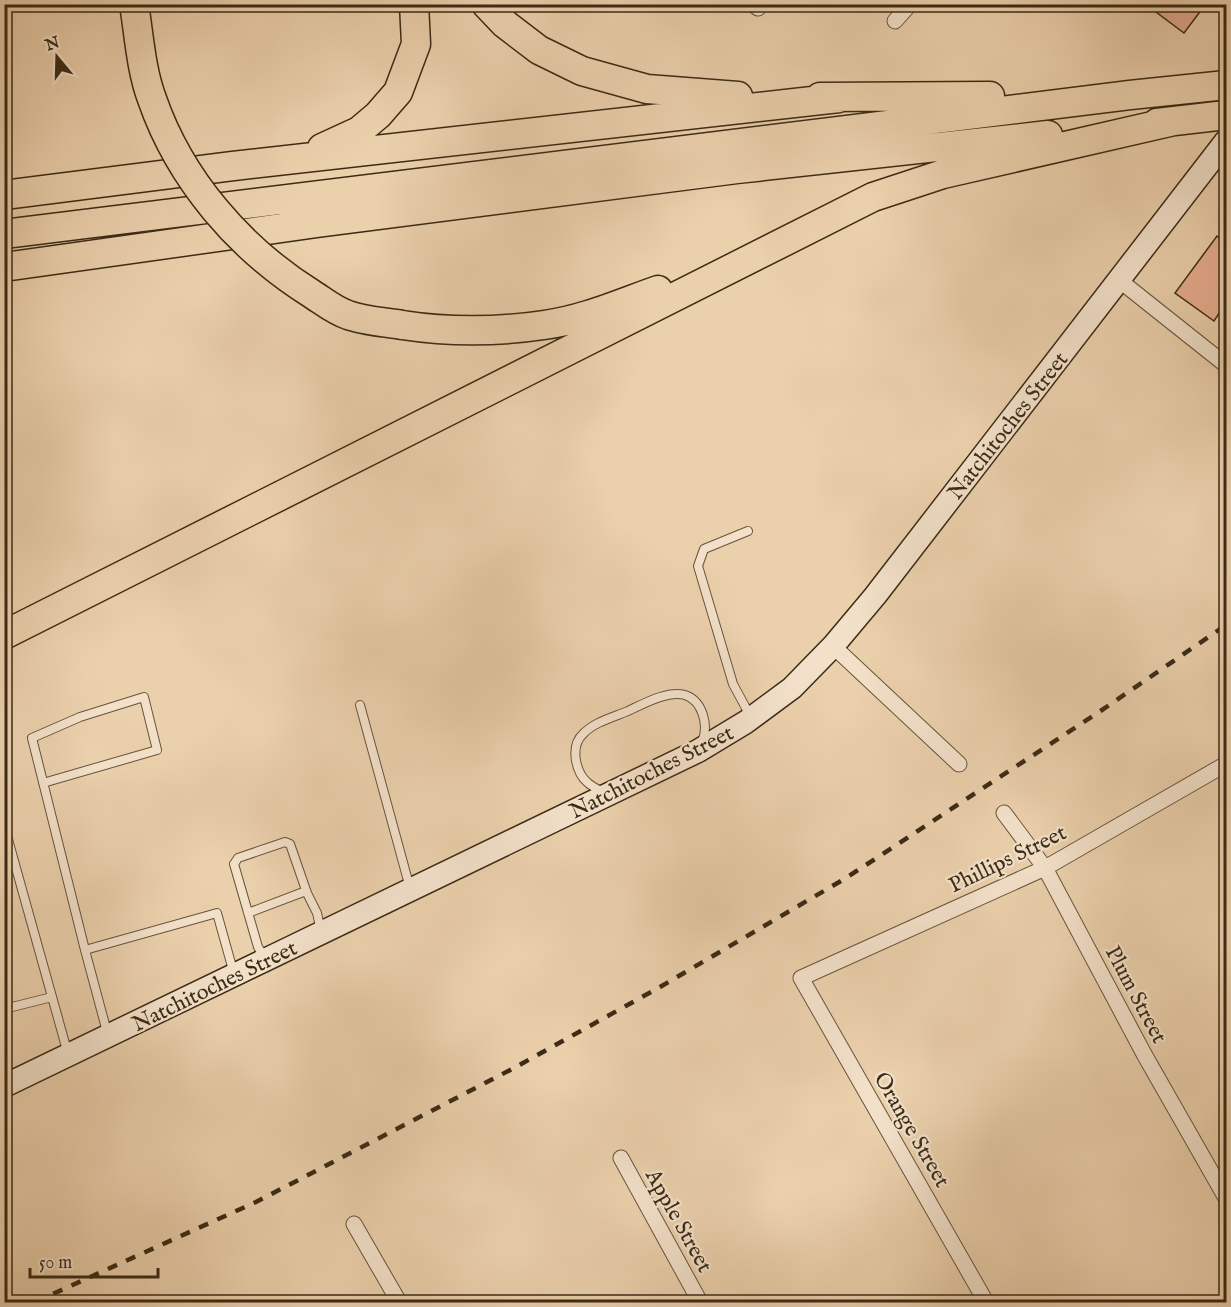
<svg xmlns="http://www.w3.org/2000/svg" width="1231" height="1307" viewBox="0 0 1231 1307" font-family="'IM FELL English',serif">
	<rect width="100%" height="100%" fill="#ebd0ac"/>
	<filter id="stains"><feTurbulence type="fractalNoise" baseFrequency=".00333" numOctaves="4"/><feColorMatrix values="0 0 0 0 .2 0 0 0 0 .09 0 0 0 0 .02 0 0 0 .5 -.17"/></filter>
	<radialGradient id="worn" r=".72"><stop offset=".6" stop-color="#630" stop-opacity="0"/><stop offset="1" stop-color="#630" stop-opacity=".3"/></radialGradient>
	<path fill="#e7ad8f" stroke="#3b2b15" stroke-width="1.5" d="M 1161,4 L 1196,4 L 1202,9 L 1184,33 L 1156,12 Z
		M 1217,236 L 1226,244 L 1226,303 L 1214,321 L 1175,293 Z"/>
	<g fill="none" stroke-linecap="round" stroke-linejoin="round">
		<g stroke="#67543b" stroke-width="10">
			<path id="lane" d="M 748,531 L 704,549 L 698,566 L 733,684 L 747,710 L 753,712
				M 360,705 L 410,888
				M 43,783 L 157,750 L 144,697 L 80,717 L 32,738 L 85,950 L 217,913 L 234,974
				M 604,793 C 599,790 593,787 588,783 C 575,772 570,746 583,734 C 594,722 614,717 628,711 C 643,704 668,690 685,695 C 703,701 709,726 702,742
				M 4,825 L 68,1054
				M 248,913 L 306,891
				M 85,950 L 107,1032
				M 265,958 L 258,947 L 234,864 L 238,858 L 285,842 L 290,844 L 307,893 L 317,913 L 321,931
				M 4,1009 L 52,997"/>
		</g>
		<g stroke="#67543b" stroke-width="17">
			<path id="street" d="M 753,4 L 758,8
				M 895,21 L 910,4
				M 1119,280 L 1226,365
				M 833,646 L 959,764
				M 1004,813 L 1045,868 L 1144,1054 L 1226,1198
				M 621,1158 L 700,1302
				M 354,1224 L 399,1302
				M 986,1302 L 801,978 L 1045,868 L 1226,764"/>
		</g>
		<g stroke="#3b2b15" stroke-width="25">
			<path id="secondary" d="M 4,1086 L 698,751 L 746,722 L 792,688 L 833,646 L 875,596 L 1226,141"/>
		</g>
		<g stroke="#3b2b15" stroke-width="31">
			<path id="highway" d="M 486,4 L 505,24 L 539,50 L 582,71 L 647,89 L 738,96
				M 820,97 L 990,96
				M 1157,123 L 1226,115
				M 322,148 L 359,131 L 378,115 L 398,92 L 416,44 L 414,4
				M 4,195 L 233,166 L 839,98
				M 4,234 L 1130,95 L 1226,85
				M 4,267 L 317,223 L 737,169 L 1048,135
				M 402,325 C 448,332 497,332 544,325 C 583,320 621,303 658,290
				M 4,635 L 873,197 L 943,174 L 1174,121"/>
		</g>
		<use href="#lane" stroke="#f2e0c9" stroke-width="8"/>
		<use href="#street" stroke="#f2e0c9" stroke-width="15"/>
		<use href="#secondary" stroke="#f2e0c9" stroke-width="22"/>
		<use href="#highway" stroke="#ebd0ac" stroke-width="28"/>
		<path stroke="#3b2b15" stroke-width="4.5" stroke-dasharray="10 10" stroke-linecap="butt" d="M 35,1302 L 256,1202 L 514,1068 L 660,987 L 846,878 L 1102,710 L 1226,625"/>
		<g stroke="#3b2b15" stroke-width="31" stroke-linecap="butt">
			<path id="highway-bridge" d="M 134,4 C 139,35 141,70 152,99 C 180,180 240,249 312,294 C 323,301 335,311 348,315 C 364,321 384,322 402,325"/>
		</g>
		<use href="#highway-bridge" stroke="#ebd0ac" stroke-width="28"/>
	</g>
	<g text-anchor="middle" stroke-width="4.5" stroke-linejoin="round" paint-order="stroke">
		<g font-size="22" fill="#3b2b15" stroke="#f2e0c9">
			<text transform="translate(1007 425) rotate(-52)" y="8">Natchitoches Street</text>
			<text transform="translate(651 771) rotate(-27)" y="8">Natchitoches Street</text>
			<text transform="translate(1007 858) rotate(-26)" y="8">Phillips Street</text>
			<text transform="translate(214 985) rotate(-26)" y="8">Natchitoches Street</text>
			<text transform="translate(1137 994) rotate(62)" y="8">Plum Street</text>
			<text transform="translate(913 1129) rotate(60)" y="8">Orange Street</text>
			<text transform="translate(680 1220) rotate(61)" y="8">Apple Street</text>
		</g>
	</g>
	<rect width="1231" height="1307" fill="none" stroke="#ebd0ac" stroke-width="24"/>
	<rect x="6" y="6" width="1219" height="1295" fill="none" stroke="#3b2b15" stroke-width="3"/>
	<rect x="12" y="12" width="1207" height="1283" fill="none" stroke="#3b2b15" stroke-width="1.5"/>
	<g transform="translate(57 57) rotate(341)" stroke="#f2e0c9" stroke-width="4.5" paint-order="stroke">
	<path d="M0-4.5L10 22L0 15L-10 22Z" fill="#3b2b15"/>
	<text y="-9" font-size="16" font-weight="bold" text-anchor="middle" fill="#3b2b15">N</text>
	</g>
	<path d="M30 1268v9h128v-9" fill="none" stroke="#3b2b15" stroke-width="3"/>
	<text x="39" y="1268" font-size="18" fill="#3b2b15" stroke="#f2e0c9" stroke-width="4.5" paint-order="stroke">50 m</text>
	<rect width="100%" height="100%" filter="url(#stains)"/>
	<rect width="100%" height="100%" fill="url(#worn)"/>
</svg>
